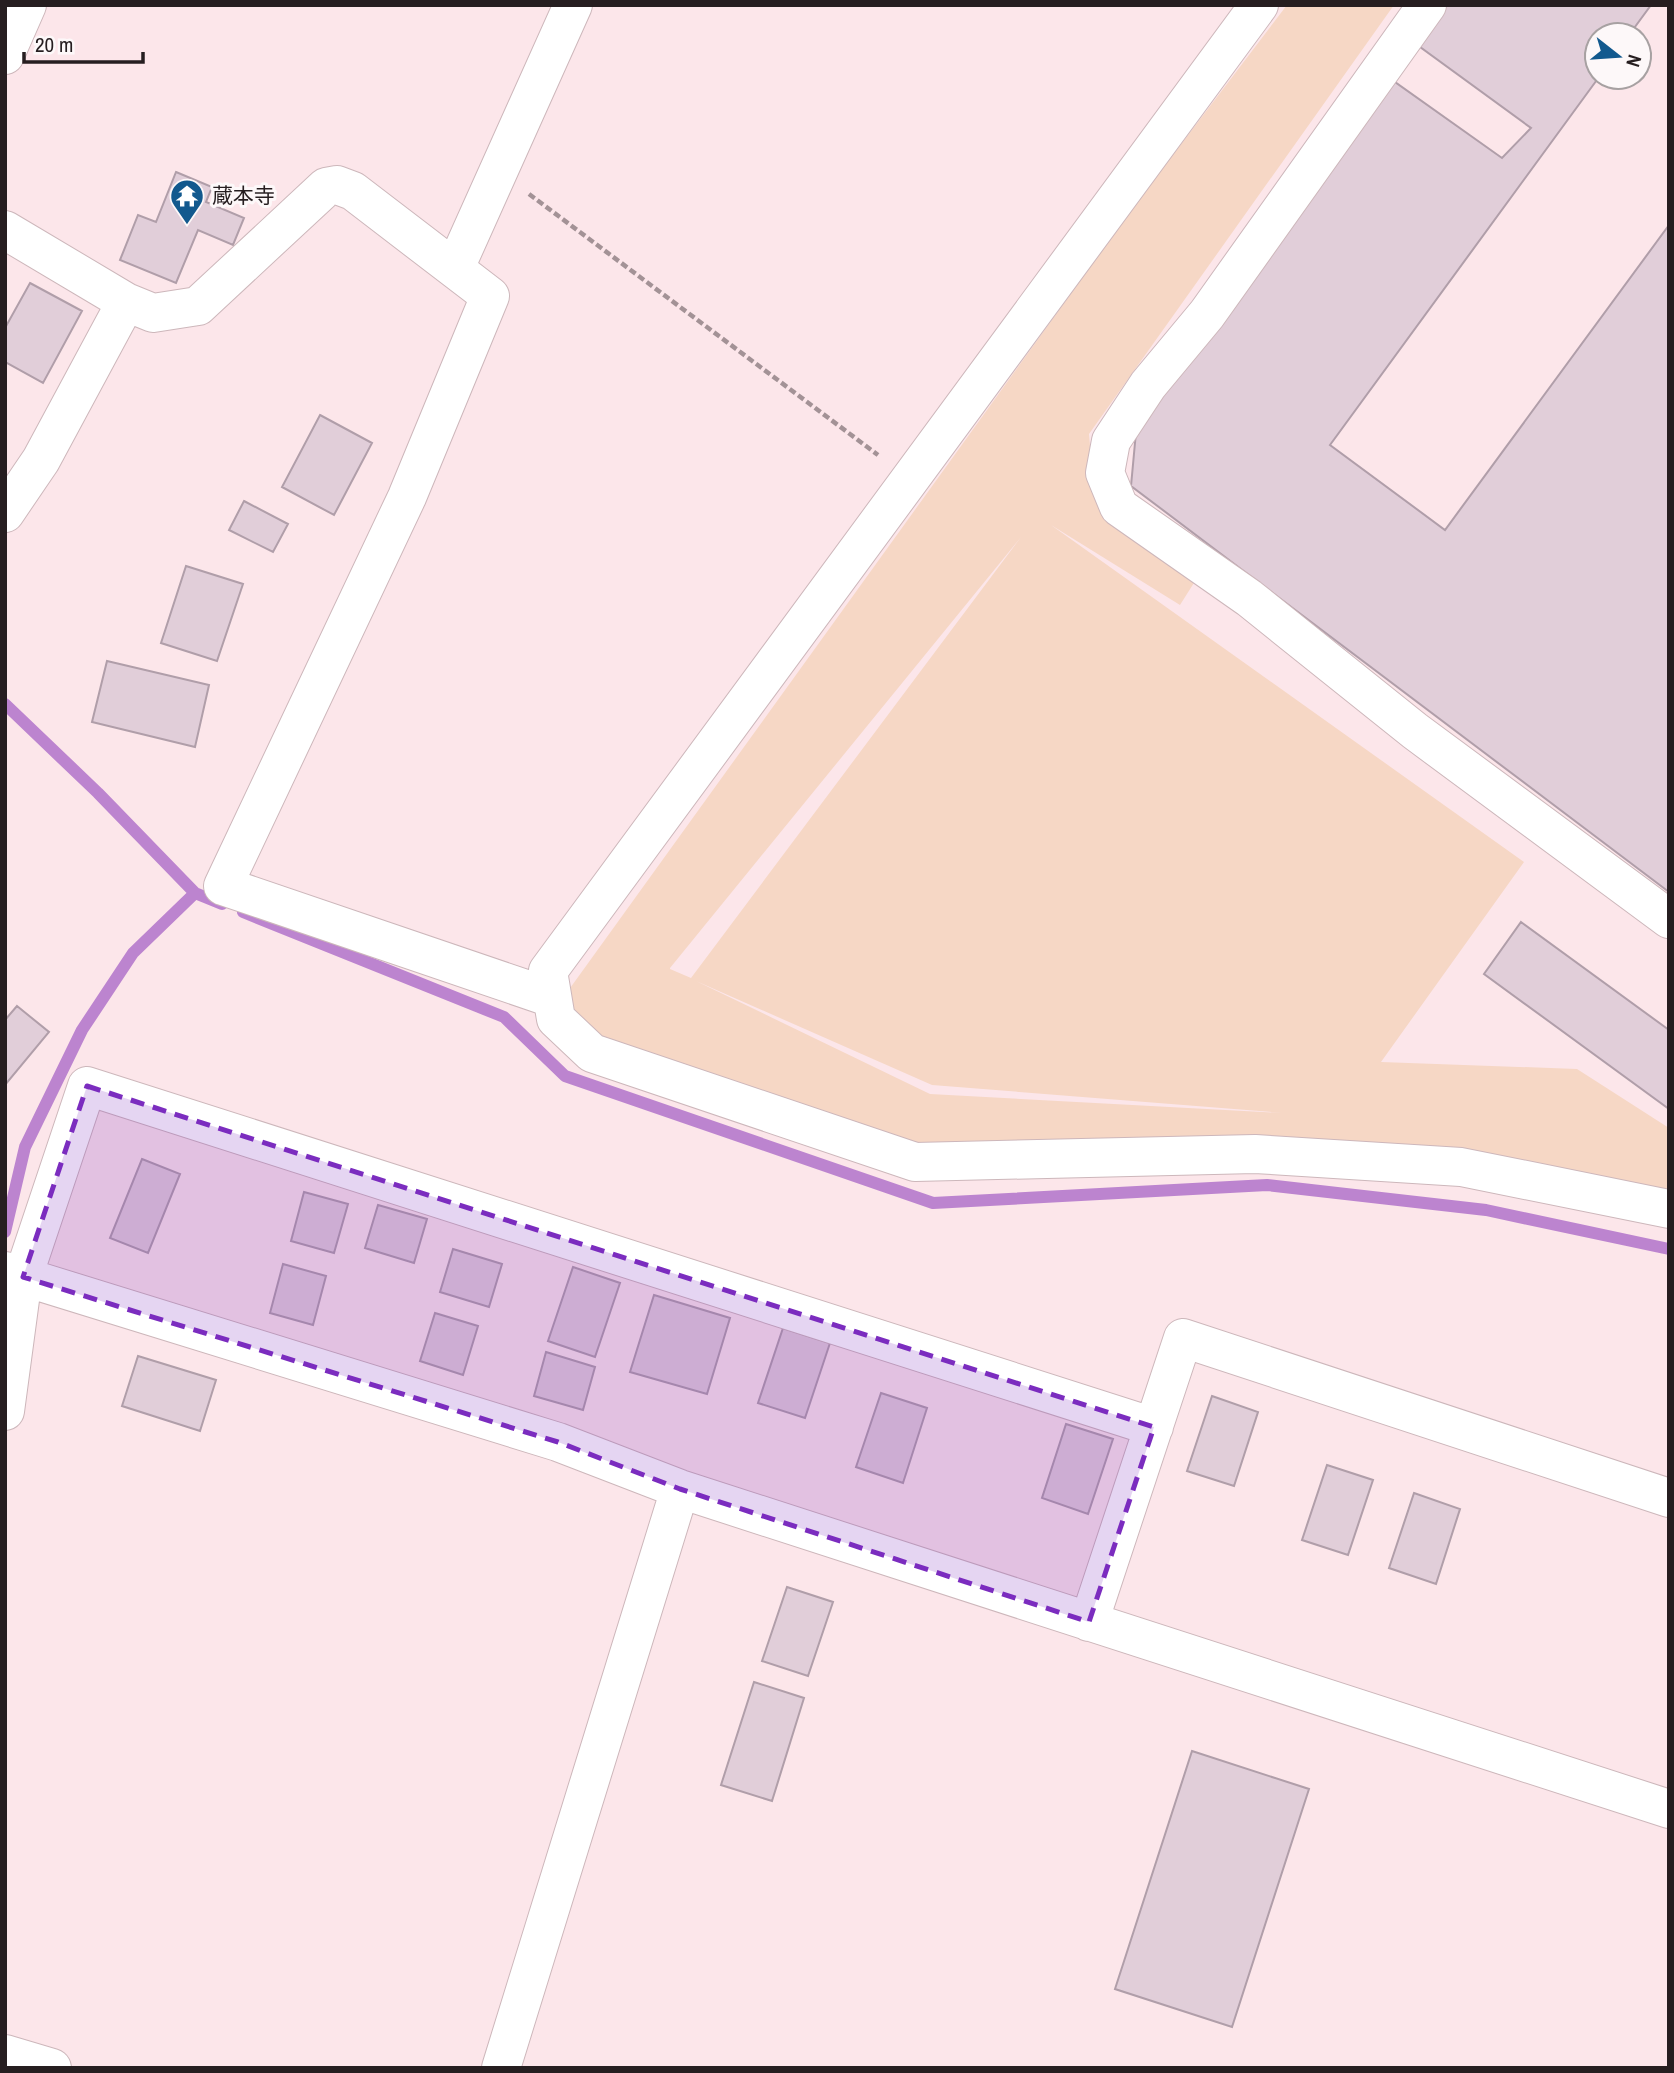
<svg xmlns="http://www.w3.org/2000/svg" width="1674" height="2073" viewBox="0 0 1674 2073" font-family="'Archivo Narrow','Noto Sans JP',sans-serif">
	<rect width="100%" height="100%" fill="#fce6ea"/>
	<path fill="#f6d7c5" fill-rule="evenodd" d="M 1287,5 L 1394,5 L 1089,434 L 1094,492 L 1204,567 L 1180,605 L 1051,525 L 1524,862 L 1381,1062 L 1577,1069 L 1669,1128 L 1669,1209 L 1461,1167 L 903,1158 L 617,1061 L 555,1009 L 1137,202 ZM 1021,537 L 691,978 L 670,969 L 670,968 ZM 696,981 L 932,1085 L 1283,1113 L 930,1094 Z"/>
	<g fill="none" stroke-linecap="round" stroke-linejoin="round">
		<path stroke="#bc84cf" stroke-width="12" d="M 5,704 L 98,793 L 195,893 L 222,904
			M 243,912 L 504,1017 L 565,1076 L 933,1203 L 1267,1185 L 1486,1210 L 1669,1249
			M 5,1232 L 25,1147 L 82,1030 L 133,953 L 195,893"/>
	</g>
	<path fill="#e1ced9" stroke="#b09ea9" stroke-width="2" d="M 1447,5 L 1651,5 L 1629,35 L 1597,35 L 1599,77 L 1330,445 L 1445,530 L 1669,225 L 1669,892 L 1131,486 L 1136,432 L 1392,80 L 1502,158 L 1531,128 L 1416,44 Z
		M 176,172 L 212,187 L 206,202 L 244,218 L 233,245 L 198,230 L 176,283 L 120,260 L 138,215 L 156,222 Z
		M 30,283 L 82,311 L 43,383 L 5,362 L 5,328 Z
		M 320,415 L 372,443 L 334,515 L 282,487 Z
		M 244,501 L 288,524 L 273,552 L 229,530 Z
		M 186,566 L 243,584 L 217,661 L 161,643 Z
		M 107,661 L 209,685 L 195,747 L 92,722 Z
		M 1521,922 L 1669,1030 L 1669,1109 L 1484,974 Z
		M 17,1006 L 49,1032 L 5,1085 L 5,1020 Z
		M 142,1159 L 180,1174 L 148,1253 L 110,1238 Z
		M 304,1192 L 348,1204 L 334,1253 L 291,1241 Z
		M 378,1205 L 427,1219 L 414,1263 L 365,1248 Z
		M 453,1249 L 502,1264 L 489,1307 L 440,1292 Z
		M 283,1264 L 326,1276 L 313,1325 L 270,1313 Z
		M 573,1267 L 620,1283 L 595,1357 L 548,1341 Z
		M 654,1295 L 730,1318 L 707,1394 L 630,1372 Z
		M 435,1313 L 478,1326 L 463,1375 L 420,1361 Z
		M 783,1328 L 830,1343 L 805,1418 L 758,1403 Z
		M 546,1352 L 595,1367 L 583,1410 L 534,1396 Z
		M 138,1356 L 216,1380 L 200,1431 L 122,1406 Z
		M 881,1393 L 927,1408 L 903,1483 L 856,1467 Z
		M 1212,1396 L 1258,1412 L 1234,1486 L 1187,1471 Z
		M 1066,1424 L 1113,1439 L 1088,1514 L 1042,1498 Z
		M 1327,1465 L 1373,1480 L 1348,1555 L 1302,1540 Z
		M 1414,1493 L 1460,1509 L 1436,1584 L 1389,1568 Z
		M 787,1587 L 833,1602 L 808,1676 L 762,1661 Z
		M 754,1682 L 804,1698 L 772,1801 L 721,1785 Z
		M 1192,1751 L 1309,1789 L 1232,2027 L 1115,1989 Z"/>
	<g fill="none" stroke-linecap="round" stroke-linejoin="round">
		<g stroke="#cdb7bb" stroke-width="40">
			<path id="minor" d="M 1259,5 L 548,971 L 556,1019 L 592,1053 L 915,1162 L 1255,1154 L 1461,1167 L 1669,1209
				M 1427,5 L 1207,314 L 1148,385 L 1111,441 L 1105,473 L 1119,507 L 1249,598 L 1415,731 L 1669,919
				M 5,55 L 27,5
				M 5,230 L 126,302 L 41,460 L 5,513
				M 455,268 L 573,5
				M 126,302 L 153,313 L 198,306 L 326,187 L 337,185 L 353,191 L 490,296 L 407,497 L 223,886 L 552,998
				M 5,1271 L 558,1442 L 680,1489 L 1669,1809
				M 5,1411 L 23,1277 L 87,1086 L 1154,1427
				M 1089,1622 L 1183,1338 L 1669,1498
				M 5,2054 L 52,2068
				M 501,2068 L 680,1489"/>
		</g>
		<path stroke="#a39296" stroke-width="4.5" stroke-dasharray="7 3.5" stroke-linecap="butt" d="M 529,194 L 878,455"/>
		<use href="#minor" stroke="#fff" stroke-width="38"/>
	</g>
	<path fill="#7b2cbf" fill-opacity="0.2" stroke="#7b2cbf" stroke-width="5" stroke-dasharray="14 9" stroke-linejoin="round" d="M 87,1086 L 1154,1427 L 1089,1622 L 680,1489 L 558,1442 L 23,1277 Z"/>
	<defs>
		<g id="temple-pin" transform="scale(1.75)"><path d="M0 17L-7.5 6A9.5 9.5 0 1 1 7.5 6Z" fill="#12598e" stroke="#fdf8f9"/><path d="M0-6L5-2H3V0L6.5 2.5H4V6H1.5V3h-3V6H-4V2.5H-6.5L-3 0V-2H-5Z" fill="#fff"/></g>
	</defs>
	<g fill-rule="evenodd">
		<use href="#temple-pin" x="187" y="196"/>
	</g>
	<g text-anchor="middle" stroke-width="6" stroke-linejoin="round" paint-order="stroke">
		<g font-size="21" fill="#261e20" stroke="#fdf8f9" text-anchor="start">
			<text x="212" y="203">蔵本寺</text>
		</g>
	</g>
	<rect width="1674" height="2073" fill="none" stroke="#261e20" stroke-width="14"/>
	<g transform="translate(1618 56) rotate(107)"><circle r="33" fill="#fdf8f9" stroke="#a7a1a2" stroke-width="2"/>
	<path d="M0-5L12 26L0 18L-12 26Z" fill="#12598e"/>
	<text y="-10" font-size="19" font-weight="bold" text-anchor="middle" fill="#261e20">N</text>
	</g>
	<path d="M24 52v10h119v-10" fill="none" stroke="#261e20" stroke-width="3.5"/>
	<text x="35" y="52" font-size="21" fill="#261e20" stroke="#fdf8f9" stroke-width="5" paint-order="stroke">20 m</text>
</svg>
